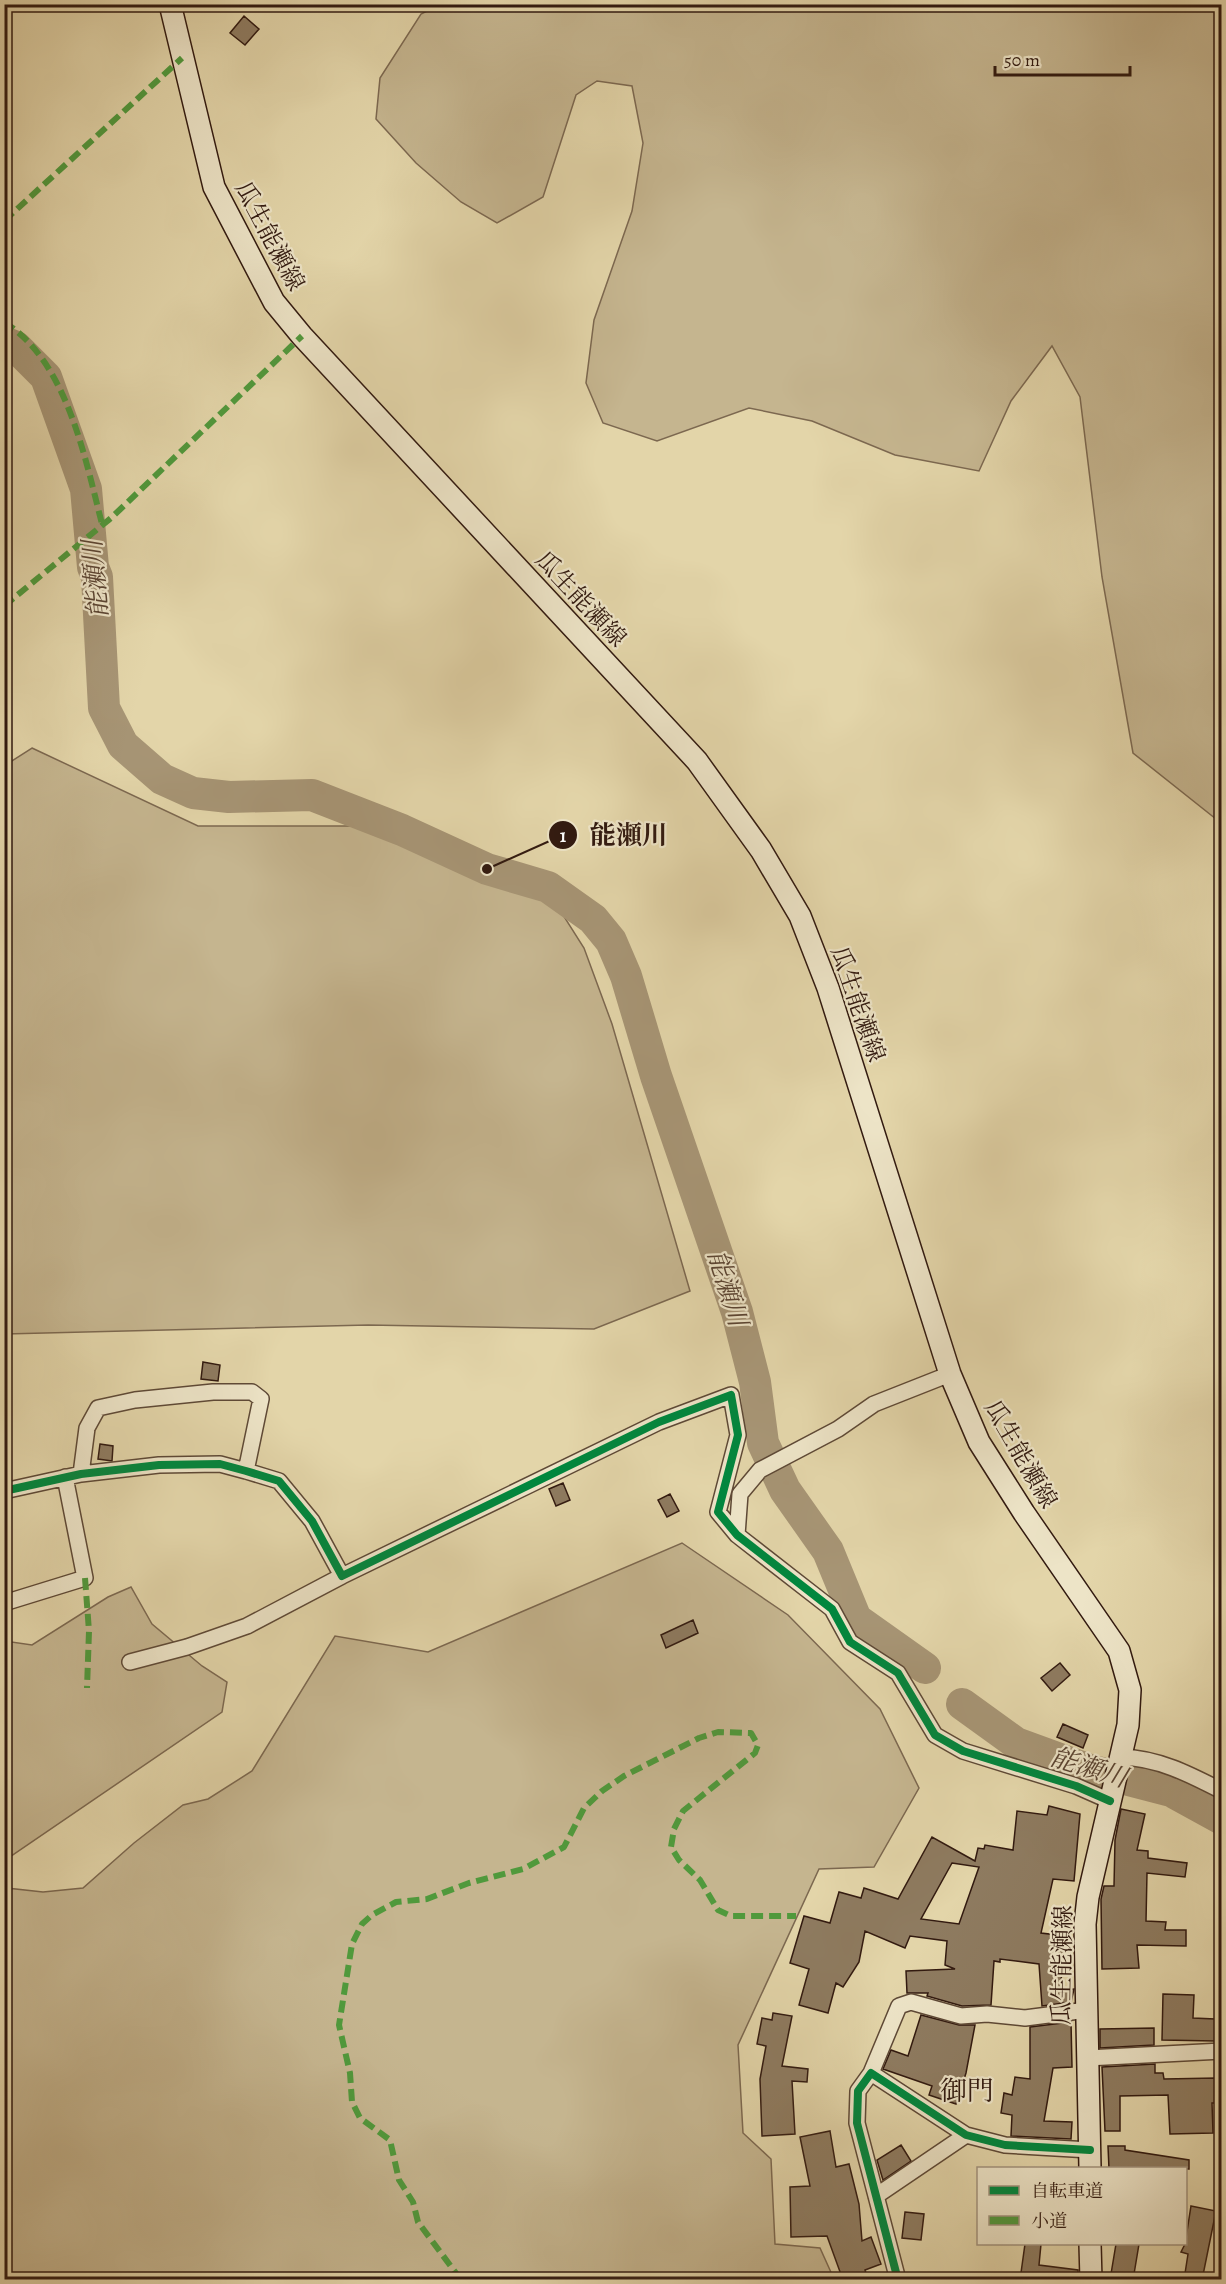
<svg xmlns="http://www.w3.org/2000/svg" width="1226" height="2284" viewBox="0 0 1226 2284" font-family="Alegreya,'Noto Serif JP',serif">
	<rect width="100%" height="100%" fill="#e3d5a9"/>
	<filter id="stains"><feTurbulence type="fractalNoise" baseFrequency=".00333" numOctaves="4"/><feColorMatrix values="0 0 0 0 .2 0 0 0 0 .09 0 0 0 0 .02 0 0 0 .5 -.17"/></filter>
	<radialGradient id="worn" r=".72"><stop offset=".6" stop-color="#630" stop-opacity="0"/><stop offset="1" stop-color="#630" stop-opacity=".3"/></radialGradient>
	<path fill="#c5b58f" stroke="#7c6850" stroke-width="1.5" d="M 439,5 L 1221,5 L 1221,823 L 1133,753 L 1102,577 L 1080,397 L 1052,346 L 1011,401 L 979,471 L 895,455 L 812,421 L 749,408 L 657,441 L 603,423 L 586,383 L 594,320 L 632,211 L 643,143 L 632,86 L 597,81 L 576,95 L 543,197 L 497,223 L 461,202 L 416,163 L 376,119 L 380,78 L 421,14 Z
		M 32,748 L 198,826 L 394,826 L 553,899 L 584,948 L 612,1024 L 690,1291 L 594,1329 L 368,1325 L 5,1334 L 4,766 Z
		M 682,1543 L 788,1615 L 880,1709 L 919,1788 L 874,1867 L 819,1869 L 738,2045 L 743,2133 L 771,2159 L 775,2244 L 820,2248 L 834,2279 L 5,2280 L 5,1641 L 32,1645 L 108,1597 L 131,1587 L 152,1624 L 202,1666 L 227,1682 L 222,1712 L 7,1859 L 7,1888 L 43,1892 L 83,1888 L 134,1843 L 183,1805 L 208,1799 L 252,1771 L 335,1636 L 428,1652 Z"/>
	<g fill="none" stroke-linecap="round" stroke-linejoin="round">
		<path stroke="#a79575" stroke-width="32" d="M 4,342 L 16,347 L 46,377 L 86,489 L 93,567 L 97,577 L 104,708 L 123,745 L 162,779 L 193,793 L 229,797 L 312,795 L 402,830 L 487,869 L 548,887 L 593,919 L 611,941 L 626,976 L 656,1076 L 737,1312 L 755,1382 L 763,1443 L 785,1490 L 828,1551 L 856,1619 L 925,1668
			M 962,1704 L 1016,1743 L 1090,1770 L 1171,1791 L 1222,1819"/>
	</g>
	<path fill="#8e7b60" stroke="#321a10" stroke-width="1.5" fill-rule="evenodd" d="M 244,16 L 259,29 L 245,45 L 230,33 Z
		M 203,1362 L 220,1365 L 218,1381 L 201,1379 Z
		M 100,1444 L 113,1446 L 112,1461 L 98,1459 Z
		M 563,1483 L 570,1500 L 556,1506 L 549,1489 Z
		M 670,1494 L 679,1511 L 667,1517 L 658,1500 Z
		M 693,1620 L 698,1633 L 666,1648 L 661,1635 Z
		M 1060,1663 L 1070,1675 L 1052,1691 L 1041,1678 Z
		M 1063,1724 L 1088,1735 L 1083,1748 L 1057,1737 Z
		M 1049,1806 L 1080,1814 L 1074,1881 L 1053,1879 L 1041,1933 L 1066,1936 L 1060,1990 L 1074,1989 L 1071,2002 L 1042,2006 L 1039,1964 L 1000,1959 L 1000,1962 L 994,1961 L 991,2005 L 962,2006 L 927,1996 L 928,1993 L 907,1993 L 906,1971 L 955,1969 L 945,1965 L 947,1941 L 910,1936 L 905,1948 L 865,1931 L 859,1962 L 843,1987 L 836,1983 L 828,2013 L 799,2005 L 809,1969 L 790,1963 L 804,1916 L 830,1923 L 839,1892 L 861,1898 L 864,1888 L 898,1899 L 932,1837 L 975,1861 L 978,1848 L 984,1849 L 985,1845 L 1013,1850 L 1017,1811 L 1047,1815 ZM 952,1863 L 979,1867 L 959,1924 L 921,1919 Z
		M 1121,1809 L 1145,1814 L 1137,1850 L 1148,1851 L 1148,1858 L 1187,1863 L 1185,1877 L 1147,1873 L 1146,1921 L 1166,1922 L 1165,1930 L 1186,1930 L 1186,1946 L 1137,1945 L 1139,1968 L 1102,1969 L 1101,1899 L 1104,1886 L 1114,1886 L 1115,1840 Z
		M 1163,1994 L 1194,1995 L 1193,2018 L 1215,2019 L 1215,2041 L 1162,2040 Z
		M 773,2013 L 792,2016 L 782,2066 L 808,2069 L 807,2082 L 792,2081 L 795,2134 L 762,2136 L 760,2079 L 766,2046 L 757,2044 L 762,2018 L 772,2020 Z
		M 921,2015 L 959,2025 L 975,2025 L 966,2073 L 956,2104 L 929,2095 L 932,2086 L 883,2069 L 891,2050 L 908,2056 Z
		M 1071,2022 L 1072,2067 L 1053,2068 L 1044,2121 L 1072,2122 L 1071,2139 L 1011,2136 L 1012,2115 L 1001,2113 L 1004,2093 L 1012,2095 L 1015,2077 L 1030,2079 L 1030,2027 Z
		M 1154,2028 L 1154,2045 L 1100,2048 L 1100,2029 Z
		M 1155,2064 L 1155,2073 L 1163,2073 L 1164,2079 L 1216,2078 L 1216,2103 L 1212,2103 L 1213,2133 L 1170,2134 L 1168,2095 L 1120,2096 L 1120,2131 L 1105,2131 L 1102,2067 Z
		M 830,2131 L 836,2167 L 849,2164 L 859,2204 L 862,2241 L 871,2237 L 881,2264 L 865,2270 L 868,2280 L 843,2280 L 827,2236 L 791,2237 L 790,2187 L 810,2186 L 800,2137 Z
		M 901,2145 L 911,2161 L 883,2180 L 877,2160 Z
		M 1108,2146 L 1125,2146 L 1125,2150 L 1189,2160 L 1189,2169 L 1109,2169 Z
		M 1191,2206 L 1216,2211 L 1202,2280 L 1184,2280 L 1188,2254 L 1181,2252 L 1185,2244 Z
		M 905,2212 L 924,2214 L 921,2240 L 902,2238 Z
		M 1025,2244 L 1041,2244 L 1039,2265 L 1078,2270 L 1078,2280 L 1020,2280 Z
		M 1116,2244 L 1139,2244 L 1133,2280 L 1110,2280 Z"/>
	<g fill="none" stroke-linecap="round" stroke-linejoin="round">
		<g stroke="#5e4936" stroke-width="18">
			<path id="minor" d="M 81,1474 L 87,1428 L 98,1408 L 135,1400 L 213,1392 L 252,1392 L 261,1399 L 246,1471
				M 4,1491 L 81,1474 L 159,1465 L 220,1464 L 246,1471 L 279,1481 L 312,1521 L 342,1576 L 659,1422 L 731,1395 L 738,1435 L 718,1512 L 737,1535 L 832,1609 L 850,1642 L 898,1673 L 935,1735 L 963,1751 L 1076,1786 L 1110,1801
				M 737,1535 L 740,1494 L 760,1470 L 838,1429 L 874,1404 L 950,1374
				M 4,1603 L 85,1578 L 65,1477
				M 130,1662 L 187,1647 L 247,1626 L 342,1576
				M 1121,1757 C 1158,1758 1189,1774 1222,1791
				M 1087,2058 L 1222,2051
				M 871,2073 L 899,2006 L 911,2002 L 961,2016 L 987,2014 L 1025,2018 L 1087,2010
				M 876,2196 L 966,2135
				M 898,2280 L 857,2123 L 858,2091 L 871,2073 L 966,2135 L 1005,2145 L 1090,2150"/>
		</g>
		<g stroke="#321a10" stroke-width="24">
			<path id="secondary" d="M 170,4 L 214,187 L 274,302 L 302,336 L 697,761 L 761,850 L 800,916 L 828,988 L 950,1374 L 979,1442 L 1024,1513 L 1119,1651 L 1130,1690 L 1128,1725 L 1088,1897 L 1085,1924 L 1090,2168
				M 1090,2244 L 1091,2280"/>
		</g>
		<use href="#minor" stroke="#ede4c7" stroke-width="15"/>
		<use href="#secondary" stroke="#ede4c7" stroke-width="21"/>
		<path stroke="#50993c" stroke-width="6" stroke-dasharray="12 6" stroke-linecap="butt" d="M 4,221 L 182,58
			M 4,322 C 67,361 85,458 102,524
			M 4,606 L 111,518 L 302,336
			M 85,1578 L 89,1631 L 87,1688
			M 461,2280 L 418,2222 L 413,2202 L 399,2180 L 390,2140 L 360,2118 L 352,2102 L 350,2073 L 339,2025 L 352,1944 L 362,1924 L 372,1915 L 396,1902 L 427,1899 L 469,1883 L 523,1869 L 564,1847 L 584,1808 L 602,1791 L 624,1776 L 699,1738 L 718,1732 L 751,1733 L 758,1745 L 755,1753 L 683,1811 L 674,1829 L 671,1847 L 679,1860 L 700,1880 L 718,1910 L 731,1916 L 796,1916"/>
		<g stroke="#ede4c7" stroke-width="11">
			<path id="cycleway" d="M 4,1491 L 81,1474 L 159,1465 L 220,1464 L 246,1471 L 279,1481 L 312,1521 L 342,1576 L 659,1422 L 731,1395 L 738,1435 L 718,1512 L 737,1535 L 832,1609 L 850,1642 L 898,1673 L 935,1735 L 963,1751 L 1076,1786 L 1110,1801
				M 898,2280 L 857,2123 L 858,2091 L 871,2073 L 966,2135 L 1005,2145 L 1090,2150"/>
		</g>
		<use href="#cycleway" stroke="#00873e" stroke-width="8"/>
	</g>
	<g text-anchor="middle" stroke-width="4.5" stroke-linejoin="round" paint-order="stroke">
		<g font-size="24" fill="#321a10" stroke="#ede4c7">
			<text transform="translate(270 236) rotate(62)" y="8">瓜生能瀬線</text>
			<text transform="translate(581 599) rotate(47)" y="8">瓜生能瀬線</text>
			<text transform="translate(858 1004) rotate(71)" y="8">瓜生能瀬線</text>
			<text transform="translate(1021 1454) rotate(60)" y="8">瓜生能瀬線</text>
			<text transform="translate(1062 1965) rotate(-89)" y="8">瓜生能瀬線</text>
		</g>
		<g font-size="26" font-style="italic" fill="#5b4533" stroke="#ede4c7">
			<text transform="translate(95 579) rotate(-95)" y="9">能瀬川</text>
			<text transform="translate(728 1288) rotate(73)" y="9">能瀬川</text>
			<text transform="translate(1089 1767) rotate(17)" y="9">能瀬川</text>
		</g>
		<g font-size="27" fill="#321a10" stroke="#ede4c7">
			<text x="967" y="2100">御門</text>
		</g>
	</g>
	<path fill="none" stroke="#321a10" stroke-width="2" d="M487 869L563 835"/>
	<g fill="#321a10" stroke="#ede4c7" stroke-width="2">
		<circle cx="487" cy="869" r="6"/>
		<circle cx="563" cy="835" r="15"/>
	</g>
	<g font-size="18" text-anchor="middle" font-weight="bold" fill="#fff">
		<text x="563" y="842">1</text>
	</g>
	<g font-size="26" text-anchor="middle" font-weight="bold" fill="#321a10" stroke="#ede4c7" stroke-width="4.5" stroke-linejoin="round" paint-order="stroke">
		<text x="629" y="844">能瀬川</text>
	</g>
	<rect width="1226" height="2284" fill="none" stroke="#e3d5a9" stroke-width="24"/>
	<rect x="6" y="6" width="1214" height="2272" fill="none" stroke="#321a10" stroke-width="3"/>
	<rect x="12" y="12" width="1202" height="2260" fill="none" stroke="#321a10" stroke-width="1.5"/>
	<rect x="977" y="2167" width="210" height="78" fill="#ede4c7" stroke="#a2937e" stroke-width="1.5"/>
	<rect x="989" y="2186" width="30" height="9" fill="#00873e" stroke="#a2937e" stroke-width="1.5"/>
	<text x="1031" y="2197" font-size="18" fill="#321a10">自転車道</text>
	<rect x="989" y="2216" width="30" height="9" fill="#50993c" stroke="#a2937e" stroke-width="1.5"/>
	<text x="1031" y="2227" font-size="18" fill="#321a10">小道</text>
	<path d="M995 66v9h135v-9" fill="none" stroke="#321a10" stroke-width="3"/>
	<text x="1004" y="66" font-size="18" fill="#321a10" stroke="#ede4c7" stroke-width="4.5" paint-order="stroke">50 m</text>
	<rect width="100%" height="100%" filter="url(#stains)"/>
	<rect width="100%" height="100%" fill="url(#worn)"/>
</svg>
